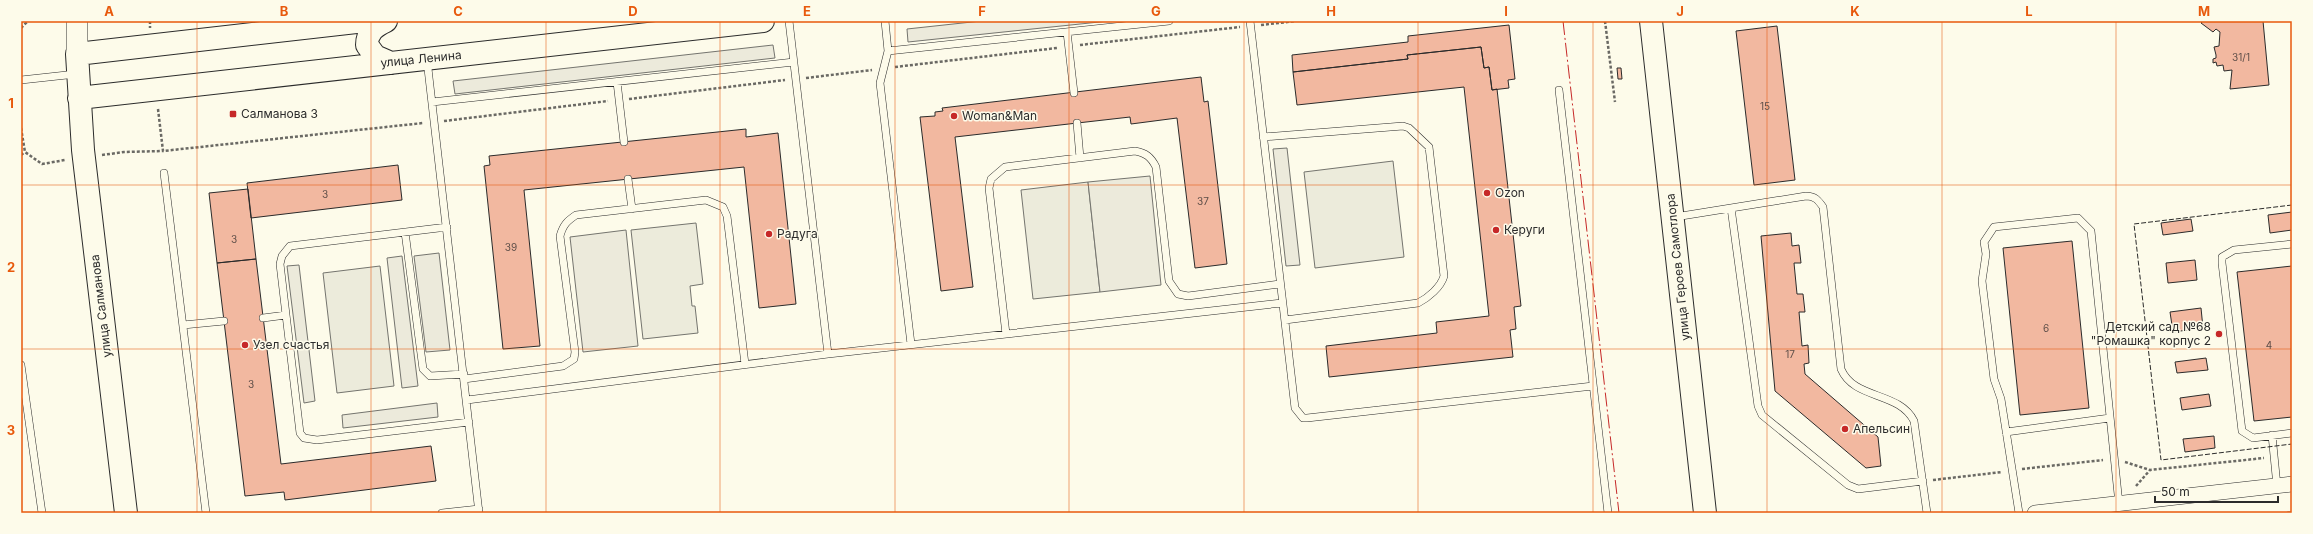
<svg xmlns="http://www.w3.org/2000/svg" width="2313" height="534" viewBox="0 0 2313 534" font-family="Inter,sans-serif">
	<rect width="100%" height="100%" fill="#fdfbea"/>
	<path fill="#ecebdb" stroke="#74746e" d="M 1393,161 L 1404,257 L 1315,268 L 1304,172 Z
		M 1088,182 L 1100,292 L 1033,299 L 1021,190 Z
		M 696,223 L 703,284 L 690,286 L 692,306 L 695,306 L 698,333 L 643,339 L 631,230 Z
		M 380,266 L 394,386 L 337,393 L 323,273 Z"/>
	<path fill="#eceadb" stroke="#74746e" d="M 981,21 L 1109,21 L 908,42 L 907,29 Z
		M 773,45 L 775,58 L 455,94 L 453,81 Z
		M 1287,148 L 1300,265 L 1286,266 L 1273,149 Z
		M 1150,176 L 1161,285 L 1100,292 L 1088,182 Z
		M 626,230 L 638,346 L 583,352 L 570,237 Z
		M 439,253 L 450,350 L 426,352 L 414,256 Z
		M 402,256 L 418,386 L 402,388 L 387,258 Z
		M 299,265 L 315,401 L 304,403 L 287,266 Z
		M 437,403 L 438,417 L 343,428 L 342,415 Z"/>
	<path fill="#f2b8a0" stroke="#2b2b2b" d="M 2203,21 L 2263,21 L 2269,85 L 2230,89 L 2232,70 L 2224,71 L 2223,65 L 2217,66 L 2216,62 L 2213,63 L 2213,59 L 2216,58 L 2216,55 L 2214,47 L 2219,46 L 2220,32 L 2216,29 L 2213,32 L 2201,23 Z
		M 1509,25 L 1515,79 L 1508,80 L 1509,88 L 1492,90 L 1489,67 L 1484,68 L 1481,47 L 1407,55 L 1408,59 L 1293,72 L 1292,55 L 1408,42 L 1408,36 Z
		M 1777,26 L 1795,180 L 1754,185 L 1736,31 Z
		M 1481,47 L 1484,68 L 1489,67 L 1492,90 L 1497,89 L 1521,306 L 1514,307 L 1516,329 L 1510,330 L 1513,357 L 1329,377 L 1326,346 L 1437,333 L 1436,322 L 1489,316 L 1464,87 L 1297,105 L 1293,72 L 1408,59 L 1407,55 Z
		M 1617,68 L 1621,68 L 1622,79 L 1618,79 Z
		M 1201,77 L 1204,102 L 1208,101 L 1227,264 L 1195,268 L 1177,118 L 1131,124 L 1130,117 L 955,137 L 973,287 L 941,291 L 920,117 L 935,116 L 935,112 L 943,111 L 942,108 Z
		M 746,129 L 746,137 L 778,133 L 796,304 L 759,308 L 744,167 L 524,190 L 540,346 L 503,349 L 484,166 L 490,165 L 489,156 Z
		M 398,165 L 402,200 L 251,218 L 247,183 Z
		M 248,189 L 256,259 L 217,263 L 209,193 Z
		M 2292,212 L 2292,230 L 2270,233 L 2268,215 Z
		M 2191,219 L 2193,231 L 2163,235 L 2161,223 Z
		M 1791,233 L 1792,246 L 1799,245 L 1801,263 L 1794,263 L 1797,294 L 1803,294 L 1805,312 L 1799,312 L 1802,346 L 1808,345 L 1809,363 L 1804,364 L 1805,374 L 1878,437 L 1881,466 L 1866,468 L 1775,391 L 1761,236 Z
		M 2072,241 L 2089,408 L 2020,415 L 2003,248 Z
		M 256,259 L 281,464 L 431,446 L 436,481 L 285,500 L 284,492 L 245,496 L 217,263 Z
		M 2195,260 L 2197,280 L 2168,283 L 2166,263 Z
		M 2292,266 L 2292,417 L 2254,421 L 2237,272 Z
		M 2201,308 L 2203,328 L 2173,332 L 2170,312 Z
		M 2206,358 L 2208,370 L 2177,373 L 2175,362 Z
		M 2209,394 L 2211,406 L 2182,410 L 2180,398 Z
		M 2214,436 L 2215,448 L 2185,452 L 2183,439 Z"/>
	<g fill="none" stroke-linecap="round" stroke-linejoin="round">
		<g stroke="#2b2b2b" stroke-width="8">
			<path id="lane" d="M 789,21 L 828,354
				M 885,21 L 888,51 L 880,83 L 911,344
				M 1250,21 L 1295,408 L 1303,418 L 1307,418 L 1593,386
				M 1067,32 L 1074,93
				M 888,51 L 1169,21
				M 427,60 L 479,513
				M 21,80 L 76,74
				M 617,82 L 624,142
				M 1559,90 L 1608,513
				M 432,102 L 794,62
				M 1077,123 L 1080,158
				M 1263,137 L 1403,126 L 1409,128 L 1429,147 L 1444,276 C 1441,287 1428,298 1418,303 L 1285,320
				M 164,173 L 206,513
				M 628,179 L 632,209
				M 1731,208 L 1758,406 L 1762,415 L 1848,485 L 1858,489 L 1923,481
				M 1675,217 L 1806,196 C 1815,196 1818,200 1823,207 L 1841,369 C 1854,400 1899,391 1914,421 L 1927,513
				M 447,227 L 290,246 L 282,256 L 280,264 L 300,433 L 304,438 L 317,440 L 469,422
				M 405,232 L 423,369 L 430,376 L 464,374
				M 2292,244 L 2234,250 L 2222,257 L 2222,263 L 2242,431 L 2253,438 L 2292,433
				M 263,318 L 286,315
				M 183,325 L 224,321
				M 1006,334 L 989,188 L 991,179 L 1005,167 L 1135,151 C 1146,153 1151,157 1156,167 L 1169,281 L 1178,294 L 1188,296 L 1280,284
				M 21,365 L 42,513
				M 464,379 L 563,366 L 574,359 L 575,352 L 560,236 C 563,225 567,221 576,215 L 706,200 L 723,207 L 727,216 L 745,364
				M 467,400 L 828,354 L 1282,303
				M 2006,432 L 2110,418
				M 2272,435 L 2277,486
				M 442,513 L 479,509
				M 2019,513 L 2001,399 L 1994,379 L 1982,281 L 1986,254 L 1984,242 L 1994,227 L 2078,218 L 2091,231 L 2119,504"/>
		</g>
		<g stroke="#2b2b2b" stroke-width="16">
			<path id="street" d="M 2035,513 L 2292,484"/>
		</g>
		<g stroke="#2b2b2b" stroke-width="22">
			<path id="secondary" d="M 77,54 L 77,21"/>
		</g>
		<g stroke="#2b2b2b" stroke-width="24">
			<path id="primary" d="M 386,21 C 375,26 367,32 367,45 L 375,56 L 391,63
				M 1651,21 L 1705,513
				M 79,98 L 763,21
				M 126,513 L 83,150 L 77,54 L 365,21"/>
		</g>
		<path stroke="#6a6964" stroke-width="2.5" stroke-dasharray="3 2" stroke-linecap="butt" d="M 150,21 L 150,28
			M 1605,21 L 1615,102
			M 1261,25 L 1296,21
			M 21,28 L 28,21
			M 1080,45 L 1240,27
			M 895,67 L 1057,48
			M 806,78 L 872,70
			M 629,99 L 785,80
			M 158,109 L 163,151 L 423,123
			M 444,121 L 608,101
			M 21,128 L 25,152 L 42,164 L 65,160
			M 21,155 L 25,152
			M 102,155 L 124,152 L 163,151
			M 2125,462 L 2150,470
			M 2022,469 L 2103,460
			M 1933,480 L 2002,472
			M 2136,486 L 2150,470 L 2264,458
			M 2287,513 L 2292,512"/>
		<use href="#lane" stroke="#fdfbea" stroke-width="7"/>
		<use href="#street" stroke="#fdfbea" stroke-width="15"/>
		<use href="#secondary" stroke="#fdfbea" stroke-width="21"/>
		<use href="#primary" stroke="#fdfbea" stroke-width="22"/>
		<path stroke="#2b2b2b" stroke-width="1" stroke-dasharray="5 2" stroke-linecap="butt" d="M 2292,205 L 2134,224 L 2161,460 L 2292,444"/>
		<path stroke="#c62828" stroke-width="1" stroke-dasharray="14 3 2 3" stroke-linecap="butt" d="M 1563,21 L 1619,513"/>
	</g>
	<path fill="none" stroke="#e8590c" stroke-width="1" stroke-opacity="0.55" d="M 197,21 L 197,513M 371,21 L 371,513M 546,21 L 546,513M 720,21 L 720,513M 895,21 L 895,513M 1069,21 L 1069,513M 1244,21 L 1244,513M 1418,21 L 1418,513M 1593,21 L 1593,513M 1767,21 L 1767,513M 1942,21 L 1942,513M 2116,21 L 2116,513M 21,185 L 2292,185M 21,349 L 2292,349"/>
	<g fill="#c62828" stroke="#fdfbea" stroke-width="1.5">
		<rect x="229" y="110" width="8" height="8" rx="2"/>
		<circle cx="954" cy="116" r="4"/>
		<circle cx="1487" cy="193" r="4"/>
		<circle cx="1496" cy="230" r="4"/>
		<circle cx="769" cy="234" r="4"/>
		<circle cx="2219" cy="334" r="4"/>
		<circle cx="245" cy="345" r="4"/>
		<circle cx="1845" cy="429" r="4"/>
	</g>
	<g text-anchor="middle" stroke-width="3" stroke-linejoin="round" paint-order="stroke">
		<g font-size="10" fill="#5d4e48">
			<text x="2241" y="61">31/1</text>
			<text x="1765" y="110">15</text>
			<text x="325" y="198">3</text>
			<text x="1203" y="205">37</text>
			<text x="234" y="243">3</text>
			<text x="511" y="251">39</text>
			<text x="2046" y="332">6</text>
			<text x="2269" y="349">4</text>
			<text x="1790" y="358">17</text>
			<text x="251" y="388">3</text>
		</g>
		<g font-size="12" fill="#2b2b2b" stroke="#fdfbea">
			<text transform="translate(421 59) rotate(-6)" y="4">улица Ленина</text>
			<text transform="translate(1678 267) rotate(-96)" y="4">улица Героев Самотлора</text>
			<text transform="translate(101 306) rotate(-97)" y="4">улица Салманова</text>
		</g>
		<g font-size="12" fill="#2b2b2b" stroke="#fdfbea" text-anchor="start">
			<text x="241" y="118">Салманова 3</text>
			<text x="962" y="120">Woman&amp;Man</text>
			<text x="1495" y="197">Ozon</text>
			<text x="1504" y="234">Керуги</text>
			<text x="777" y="238">Радуга</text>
			<text x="2211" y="331" text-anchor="end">Детский сад №68<tspan x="2211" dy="14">"Ромашка" корпус 2</tspan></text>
			<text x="253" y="349">Узел счастья</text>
			<text x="1853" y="433">Апельсин</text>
		</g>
	</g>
	<rect width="2313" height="534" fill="none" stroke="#fdfbea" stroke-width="44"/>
	<path d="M2155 496v6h123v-6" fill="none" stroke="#2b2b2b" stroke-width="2"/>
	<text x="2161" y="496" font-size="12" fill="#2b2b2b" stroke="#fdfbea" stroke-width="3" paint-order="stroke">50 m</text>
	<rect x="22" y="22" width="2269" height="490" fill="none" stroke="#e8590c" stroke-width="1.5"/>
	<g font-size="13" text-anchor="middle" font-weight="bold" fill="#e8590c">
		<text x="109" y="16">A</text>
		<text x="284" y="16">B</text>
		<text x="458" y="16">C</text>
		<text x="633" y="16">D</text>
		<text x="807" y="16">E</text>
		<text x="982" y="16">F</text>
		<text x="1156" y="16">G</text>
		<text x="1331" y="16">H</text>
		<text x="1506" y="16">I</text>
		<text x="1680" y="16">J</text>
		<text x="1855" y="16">K</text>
		<text x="2029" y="16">L</text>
		<text x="2204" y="16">M</text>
		<text x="11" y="108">1</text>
		<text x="11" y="272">2</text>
		<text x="11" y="435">3</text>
	</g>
</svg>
